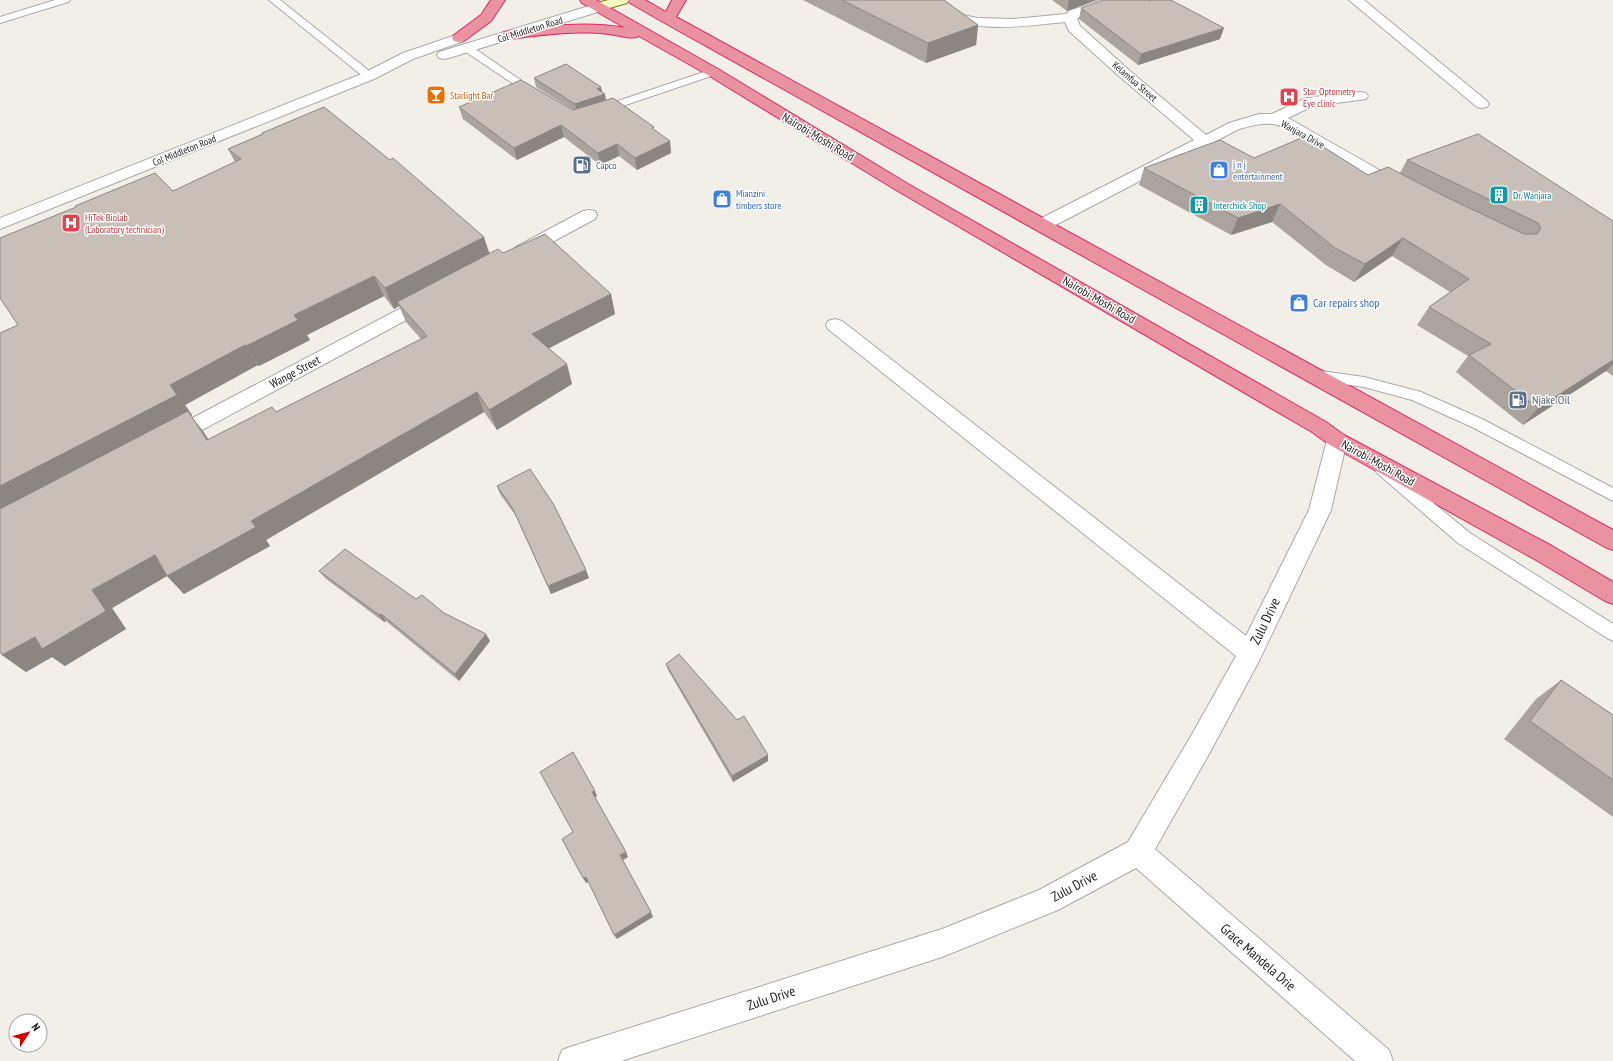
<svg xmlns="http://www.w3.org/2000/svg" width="1613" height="1061" viewBox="0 0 1613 1061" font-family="'PT Sans Narrow',sans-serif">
	<rect width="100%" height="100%" fill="#f2efe9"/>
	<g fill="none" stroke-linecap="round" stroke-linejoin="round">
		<g stroke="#a9a9a9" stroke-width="2">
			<path id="lane" d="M 55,0 L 70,0 L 68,2 L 0,23 L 0,17 Z
				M 269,0 L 280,0 L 373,74 L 374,76 L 373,78 L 365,78 Z
				M 467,45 L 471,46 L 539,93 L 534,96 L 530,95 L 463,50 L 462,48 L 463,46 Z
				M 713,69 L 718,72 L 717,74 L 605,112 L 597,112 L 596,110 L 597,108 Z
				M 1314,370 L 1364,377 L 1421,392 L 1482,419 L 1613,488 L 1613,501 L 1472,427 L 1412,400 L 1364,387 L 1309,379 L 1307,375 L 1309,371 Z
				M 1382,463 L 1387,465 L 1470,533 L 1613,624 L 1613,641 L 1607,638 L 1458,543 L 1377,473 L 1374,469 L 1377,465 Z"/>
		</g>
		<g stroke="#a9a9a9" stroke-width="2">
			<path id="street" d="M 918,0 L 934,0 L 947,8 L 963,15 L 977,18 L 1013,19 L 1066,14 L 1069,11 L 1100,0 L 1119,0 L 1117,3 L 1079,17 L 1077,19 L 1080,26 L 1130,71 L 1206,135 L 1229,123 L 1259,114 L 1272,114 L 1304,99 L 1332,94 L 1361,92 L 1366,93 L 1368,96 L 1366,99 L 1313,106 L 1288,118 L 1404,184 L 1406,187 L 1404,190 L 1398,192 L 1392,190 L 1281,126 C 1266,121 1254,125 1239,129 L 1048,229 L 1042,230 L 1036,229 L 1034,225 L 1036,221 L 1194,140 L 1120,77 L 1069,31 L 1065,22 C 1022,26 972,35 933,11 C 928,8 922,5 918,0 Z
				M 1349,0 L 1364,0 L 1487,101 L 1489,104 L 1487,107 L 1482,108 L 1477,107 Z
				M 599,3 L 604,4 L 606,7 L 604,10 L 449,58 L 444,59 L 439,58 L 437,55 L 439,52 Z
				M 459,34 L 464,35 L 466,38 L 464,41 L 413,59 L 374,79 L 0,229 L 0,218 L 364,73 L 403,53 Z
				M 589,210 L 595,211 L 597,215 L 595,219 L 528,255 L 522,256 L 516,255 L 513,251 L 516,247 L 583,211 Z
				M 428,295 L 434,297 L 437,301 L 434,305 L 178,443 L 171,446 L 164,443 L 161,438 L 164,433 L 422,297 Z
				M 835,319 L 842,321 L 1246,636 L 1309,510 L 1327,440 L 1330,435 L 1337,432 L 1344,435 L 1347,440 L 1331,510 L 1259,661 L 1209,754 L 1155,849 L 1389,1050 L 1393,1061 L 1355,1061 L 1136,868 L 1058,910 L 942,957 L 621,1061 L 558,1061 L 562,1050 L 573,1046 L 942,929 L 1039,890 L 1128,842 L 1191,736 L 1236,656 L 828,329 L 826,325 L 828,321 Z"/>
		</g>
		<g stroke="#707d05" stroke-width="2">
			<path id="secondary" d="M 608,0 L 629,0 L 627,3 L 599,11 L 594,10 L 592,7 L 594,4 Z"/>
		</g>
		<g stroke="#dc2a67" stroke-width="2">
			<path id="highway" d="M 491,0 L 505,0 L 491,21 L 464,41 L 459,42 L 454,41 L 452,38 L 454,35 L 481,15 Z
				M 580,0 L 596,0 L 718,69 L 908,184 L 1326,422 L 1344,435 L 1552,546 L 1613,582 L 1613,604 L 1605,601 L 1536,560 L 1330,445 L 1312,432 L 896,190 L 708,75 L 639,36 C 631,40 618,35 609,34 C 576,30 542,35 509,39 L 504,38 L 502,35 L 504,32 L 509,31 C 547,26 587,21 625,28 L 582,3 Z
				M 628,0 L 645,0 L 666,12 L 672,0 L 686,0 L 676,17 L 1613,530 L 1613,550 L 1605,547 L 663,22 L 630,3 Z"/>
		</g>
		<use href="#lane" fill="#fff" fill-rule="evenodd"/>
		<use href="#street" fill="#fff" fill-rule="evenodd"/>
		<use href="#secondary" fill="#f7fabf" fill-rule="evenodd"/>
		<use href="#highway" fill="#e892a2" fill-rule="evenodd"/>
	</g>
	<path fill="#aba49e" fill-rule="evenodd" d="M 803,0 L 944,0 L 978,25 L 976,45 L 926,63 Z
		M 1052,0 L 1096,0 L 1067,11 Z
		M 1081,8 L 1220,39 L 1138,65 L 1079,19 Z
		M 534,78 L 602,93 L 605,94 L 606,100 L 655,131 L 670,141 L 671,153 L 637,170 L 619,156 L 600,165 L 564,137 L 517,160 L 463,119 L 459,107 L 574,110 L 536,87 Z
		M 262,133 L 490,253 L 503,253 L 611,294 L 615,314 L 549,348 L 572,384 L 497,430 L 484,412 L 266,540 L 270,546 L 184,594 L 167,576 L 112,608 L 126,629 L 65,666 L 52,657 L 26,672 L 2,655 L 18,325 L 235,162 L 228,149 L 263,134 ZM 384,296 L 394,309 L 399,306 L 406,322 L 421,339 L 276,412 L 209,440 L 191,416 L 192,415 L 185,405 L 258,365 L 259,366 L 310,340 L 307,335 Z
		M 1254,158 L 1368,175 L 1400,173 L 1407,160 L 1613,221 L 1613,376 L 1606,371 L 1523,425 L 1456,372 L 1468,356 L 1417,325 L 1429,307 L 1450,292 L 1392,256 L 1354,282 L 1326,265 L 1272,222 L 1231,235 L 1139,185 L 1144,168 Z
		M 497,486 L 589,578 L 551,594 L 516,516 L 500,494 Z
		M 319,571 L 416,599 L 444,613 L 490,641 L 459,681 L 386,621 L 384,622 L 325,578 Z
		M 666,664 L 768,755 L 768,761 L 733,782 L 668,670 Z
		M 1561,680 L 1613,715 L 1613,817 L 1504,739 L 1536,699 Z"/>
	<path fill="#8b8681" d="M 1069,0 L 1096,0 L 1067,11 Z
		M 978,25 L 976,45 L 926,63 L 928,43 Z
		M 1224,28 L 1220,39 L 1138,65 L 1141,54 Z
		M 601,87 L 603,95 L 605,94 L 606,103 L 577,112 L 575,104 L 597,89 Z
		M 561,125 L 564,137 L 517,160 L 514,148 Z
		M 670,141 L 671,153 L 637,170 L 635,158 Z
		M 617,144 L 619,156 L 600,165 L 598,153 Z
		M 1280,204 L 1272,222 L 1231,235 L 1238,218 Z
		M 484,237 L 491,258 L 397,302 L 399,306 L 394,309 L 385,288 Z
		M 1403,238 L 1392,256 L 1354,282 L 1365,264 Z
		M 374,276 L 384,296 L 307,335 L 310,340 L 259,366 L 246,346 L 294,315 Z
		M 611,294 L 615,314 L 538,354 L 532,334 Z
		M 245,345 L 258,365 L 185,405 L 192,415 L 191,416 L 203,431 L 222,460 L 0,516 L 0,486 L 170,385 Z
		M 1613,360 L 1613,364 L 1606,371 L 1523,425 L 1538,408 Z
		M 567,364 L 572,384 L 497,430 L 489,410 Z
		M 477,392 L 484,412 L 266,540 L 270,546 L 184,594 L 167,576 L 112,608 L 126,629 L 65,666 L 52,657 L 26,672 L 2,655 L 92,590 L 155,555 L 251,521 Z
		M 586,570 L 589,578 L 551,594 L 548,586 Z
		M 381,614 L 386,621 L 384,622 L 379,615 Z
		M 486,634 L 490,641 L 459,681 L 455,674 Z
		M 768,755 L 768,761 L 733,782 L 732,776 Z
		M 595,791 L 597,796 L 595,798 L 592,792 Z
		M 626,852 L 628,857 L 623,860 L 620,855 Z
		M 586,877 L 589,882 L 586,883 L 583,878 Z
		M 651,912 L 653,917 L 617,939 L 614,935 Z"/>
	<path fill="#c7bfb8" stroke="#8b8681" d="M 842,0 L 944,0 L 978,25 L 928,43 Z
		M 1103,0 L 1148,0 L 1150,1 L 1151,0 L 1171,0 L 1224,28 L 1141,54 L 1081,8 Z
		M 566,64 L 601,87 L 597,89 L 605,94 L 575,104 L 534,78 Z
		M 521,80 L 573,110 L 613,98 L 654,127 L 652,128 L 670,141 L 635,158 L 617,144 L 598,153 L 561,125 L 514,148 L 459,107 Z
		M 324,107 L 390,160 L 393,158 L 484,237 L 385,288 L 374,276 L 294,315 L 298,320 L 246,346 L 245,345 L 170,385 L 177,395 L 0,486 L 0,333 L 18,325 L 0,298 L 0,238 L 76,207 L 75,206 L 155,173 L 173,191 L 241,159 L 228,149 L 263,134 L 262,133 Z
		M 1478,134 L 1613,221 L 1613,360 L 1538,408 L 1469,355 L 1491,344 L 1429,307 L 1469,279 L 1403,238 L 1365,264 L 1335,248 L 1280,204 L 1238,218 L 1144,168 L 1220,140 L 1254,158 L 1306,136 L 1368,175 L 1388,167 L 1440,194 L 1524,234 L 1537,234 L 1541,228 L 1538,223 L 1407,160 Z
		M 545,234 L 611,294 L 532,334 L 567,364 L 489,410 L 477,392 L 251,521 L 256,527 L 167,576 L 155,555 L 92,590 L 106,611 L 42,649 L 35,637 L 2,655 L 0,651 L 0,509 L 188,411 L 207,440 L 272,407 L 276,412 L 427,336 L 397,302 L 498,249 L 503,253 Z
		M 530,469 L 554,505 L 586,570 L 548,586 L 513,509 L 497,486 Z
		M 345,549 L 416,599 L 422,595 L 444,613 L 486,634 L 455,674 L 381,614 L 379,615 L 319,571 Z
		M 679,654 L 737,720 L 744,716 L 768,755 L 732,776 L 666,664 Z
		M 1561,680 L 1613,715 L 1613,780 L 1530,721 Z
		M 573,752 L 595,791 L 592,792 L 626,852 L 620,855 L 651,912 L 614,935 L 586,877 L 583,878 L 562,839 L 573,832 L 540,772 Z"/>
	<defs>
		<g id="bar-square" transform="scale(1)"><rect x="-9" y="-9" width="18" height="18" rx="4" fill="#e8710a" stroke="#fff"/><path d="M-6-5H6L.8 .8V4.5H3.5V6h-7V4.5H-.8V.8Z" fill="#fff"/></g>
		<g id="hospital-square" transform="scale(1)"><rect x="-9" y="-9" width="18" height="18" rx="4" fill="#e0444e" stroke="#fff"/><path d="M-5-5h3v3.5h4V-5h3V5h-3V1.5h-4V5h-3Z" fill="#fff"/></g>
		<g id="fuel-square" transform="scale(1)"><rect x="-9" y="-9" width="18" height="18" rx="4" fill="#5c6f8a" stroke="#fff"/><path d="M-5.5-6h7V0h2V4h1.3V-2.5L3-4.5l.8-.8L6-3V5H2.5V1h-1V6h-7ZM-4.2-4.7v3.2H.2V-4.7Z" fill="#fff"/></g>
		<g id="shop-square" transform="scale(1)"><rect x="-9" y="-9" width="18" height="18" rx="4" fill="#3f7fe0" stroke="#fff"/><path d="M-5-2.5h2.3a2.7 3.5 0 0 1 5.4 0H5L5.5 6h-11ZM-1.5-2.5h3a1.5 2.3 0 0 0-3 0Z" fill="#fff"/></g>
		<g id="building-square" transform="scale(1)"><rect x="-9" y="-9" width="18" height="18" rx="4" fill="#0f9aa8" stroke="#fff"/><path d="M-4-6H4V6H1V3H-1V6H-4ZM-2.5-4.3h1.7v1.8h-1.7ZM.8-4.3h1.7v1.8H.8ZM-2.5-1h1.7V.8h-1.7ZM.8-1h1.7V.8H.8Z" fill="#fff"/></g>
	</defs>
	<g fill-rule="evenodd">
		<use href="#bar-square" x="436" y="95"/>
		<use href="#hospital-square" x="1289" y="97"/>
		<use href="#fuel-square" x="582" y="165"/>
		<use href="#shop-square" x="1219" y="170"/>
		<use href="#building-square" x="1499" y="195"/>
		<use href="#shop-square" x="722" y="199"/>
		<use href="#building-square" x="1199" y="205"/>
		<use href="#hospital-square" x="71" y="223"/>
		<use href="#shop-square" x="1299" y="303"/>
		<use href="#fuel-square" x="1518" y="400"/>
	</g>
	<g text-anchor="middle" stroke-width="3" stroke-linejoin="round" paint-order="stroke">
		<g font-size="10" fill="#222" stroke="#fff">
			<text transform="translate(530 29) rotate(-17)" y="4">Col Middleton Road</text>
			<text transform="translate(1135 81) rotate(41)" y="4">Kelamfua Street</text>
			<text transform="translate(1303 134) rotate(29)" y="4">Wanjara Drive</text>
			<text transform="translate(184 150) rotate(-22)" y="4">Col Middleton Road</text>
		</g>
		<g font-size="10" fill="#be3a42" stroke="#fff" text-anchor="start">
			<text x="1303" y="95">Star Optometry<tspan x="1303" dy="12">Eye clinic</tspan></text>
			<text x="85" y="221">HiTek Biolab<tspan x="85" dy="12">(Laboratory technician)</tspan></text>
		</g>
		<g font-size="10" fill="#c56008" stroke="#fff" text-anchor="start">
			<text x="450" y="99">Starlight Bar</text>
		</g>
		<g font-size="10" fill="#366cbe" stroke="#fff" text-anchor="start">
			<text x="1233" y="168">j n j<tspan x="1233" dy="12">entertainment</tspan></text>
			<text x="736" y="197">Mianzini<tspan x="736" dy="12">timbers store</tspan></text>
		</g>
		<g font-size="10" fill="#4e5e75" stroke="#fff" text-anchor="start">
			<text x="596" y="169">Capco</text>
		</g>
		<g font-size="10" fill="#0d838f" stroke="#fff" text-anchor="start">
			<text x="1513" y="199">Dr. Wanjara</text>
			<text x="1213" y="209">Interchick Shop</text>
		</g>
		<g font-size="12" fill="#222" stroke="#fff">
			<text transform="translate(818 137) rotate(31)" y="4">Nairobi-Moshi Road</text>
			<text transform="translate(1099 300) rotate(30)" y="4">Nairobi-Moshi Road</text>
			<text transform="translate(295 372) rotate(-28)" y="4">Wange Street</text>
			<text transform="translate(1378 463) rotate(29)" y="4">Nairobi-Moshi Road</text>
		</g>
		<g font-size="12" fill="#366cbe" stroke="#fff" text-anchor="start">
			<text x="1313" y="307">Car repairs shop</text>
		</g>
		<g font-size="12" fill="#4e5e75" stroke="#fff" text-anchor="start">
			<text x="1532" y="404">Njake Oil</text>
		</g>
		<g font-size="14" fill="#222" stroke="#fff">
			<text transform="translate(1265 621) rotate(-64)" y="5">Zulu Drive</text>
			<text transform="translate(1074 886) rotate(-28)" y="5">Zulu Drive</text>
			<text transform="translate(1258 957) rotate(41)" y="5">Grace Mandela Drie</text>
			<text transform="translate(771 998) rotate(-18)" y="5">Zulu Drive</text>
		</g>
	</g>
	<g transform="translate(28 1033) rotate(54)"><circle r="19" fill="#ffffff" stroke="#a7a7a7"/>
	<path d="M0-3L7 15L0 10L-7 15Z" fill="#d40000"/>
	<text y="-6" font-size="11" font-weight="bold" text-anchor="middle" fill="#222222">N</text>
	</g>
</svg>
